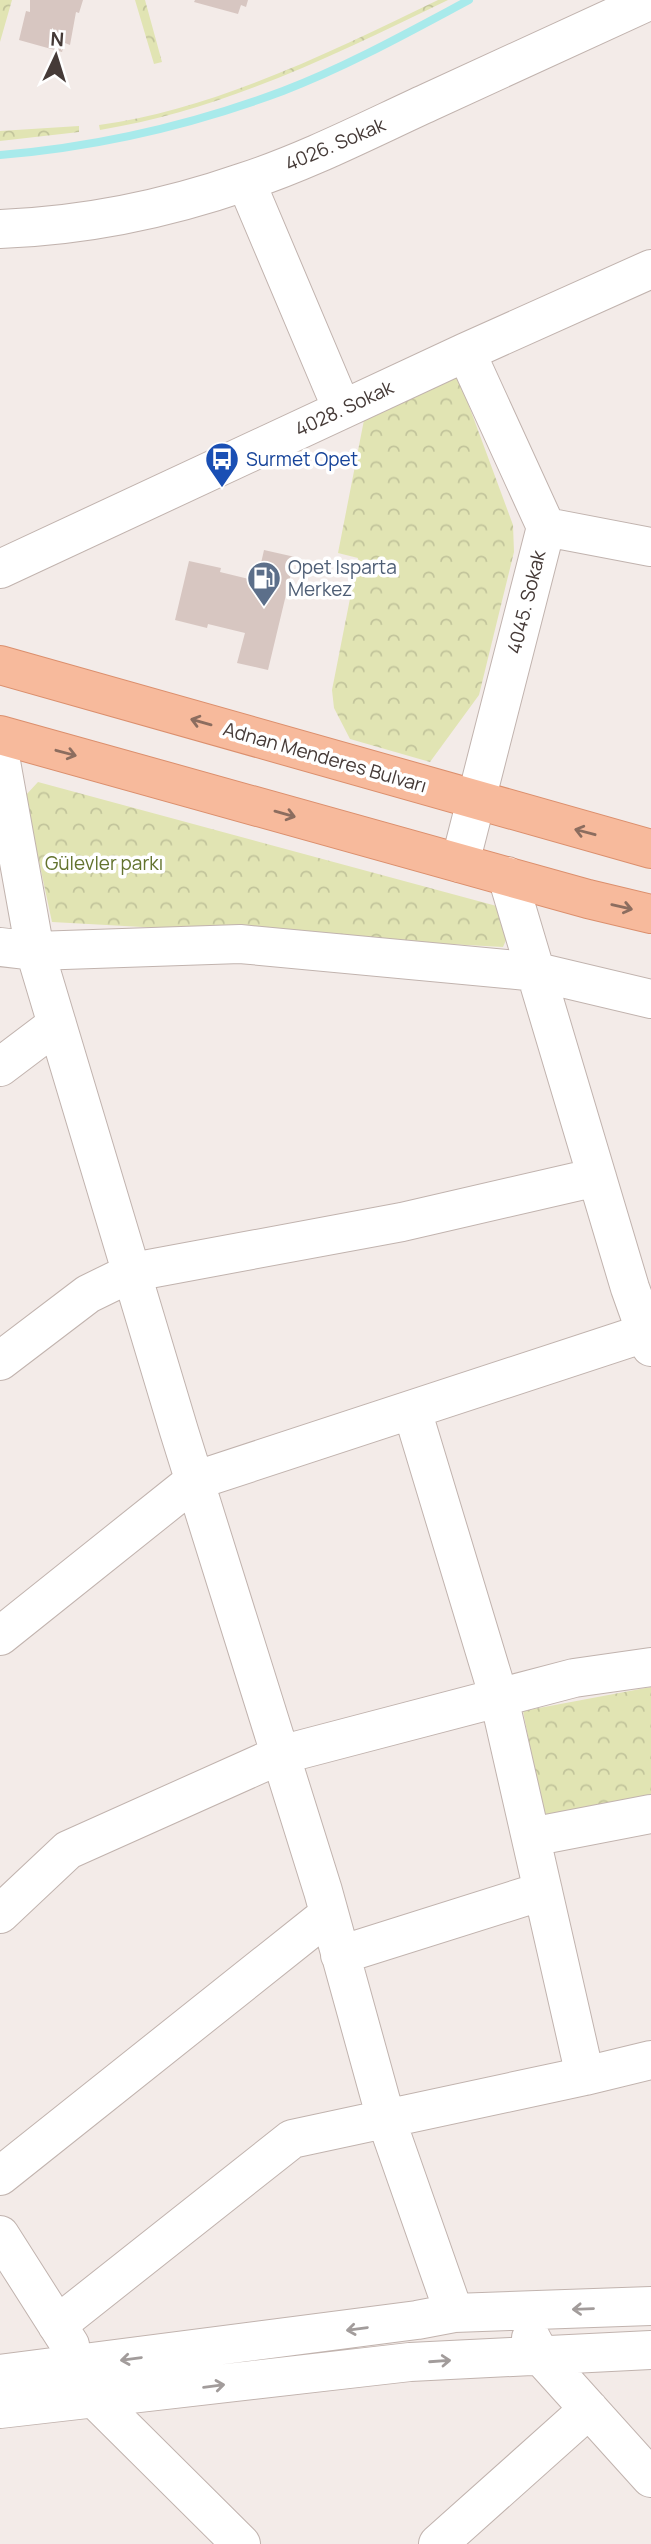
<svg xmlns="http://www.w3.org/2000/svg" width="651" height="2544" viewBox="0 0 651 2544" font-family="Manrope,sans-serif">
	<defs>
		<pattern id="forest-crowns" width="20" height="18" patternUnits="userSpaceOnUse" patternTransform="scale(1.75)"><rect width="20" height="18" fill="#e1e4b3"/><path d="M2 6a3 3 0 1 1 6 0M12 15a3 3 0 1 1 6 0" fill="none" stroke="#c2c49b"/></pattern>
	</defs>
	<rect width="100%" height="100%" fill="#f3ebe8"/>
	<path fill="url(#forest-crowns)" d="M 0,0 L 12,0 L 0,42 Z
		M 135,0 L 145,0 L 162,62 L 154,64 Z
		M 438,0 L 448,0 C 337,54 223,110 100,130 L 99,125 C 214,110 335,50 438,0 Z
		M 79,126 L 79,132 L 0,141 L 0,131 Z
		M 458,376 L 513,525 L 514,552 L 479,695 L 430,762 L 350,739 L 334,708 L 332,690 L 358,558 L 338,553 L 364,420 Z
		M 38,782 L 504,908 L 510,931 L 503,947 L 52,922 L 25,796 Z
		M 651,1687 L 651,1799 L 544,1819 L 523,1711 Z"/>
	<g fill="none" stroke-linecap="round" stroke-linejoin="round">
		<path stroke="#a8eaeb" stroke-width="8" d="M 0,155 C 97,147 192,125 283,91 C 348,66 409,32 469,0"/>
	</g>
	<path fill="#d7c6c1" d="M 30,0 L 83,0 L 79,13 L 76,12 L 70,45 L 65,43 L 62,52 L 19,40 L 26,11 L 30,12 Z
		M 195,0 L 248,0 L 246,7 L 241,5 L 238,14 L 194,2 Z
		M 264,550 L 295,557 L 268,670 L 237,663 L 245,633 L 208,624 L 207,628 L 175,620 L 189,561 L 221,568 L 220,572 L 257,581 Z"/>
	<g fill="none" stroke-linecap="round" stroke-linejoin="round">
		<g stroke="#c1b3ae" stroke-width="40">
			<path id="minor" d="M 246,182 L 342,409
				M 0,229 C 83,226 166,209 244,182 C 308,161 368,130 429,102 C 503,68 577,34 651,0
				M 546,527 L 651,547
				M 0,569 L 466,352 L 651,269
				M 0,756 L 35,951 L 179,1431 L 323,1891 L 386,2119 L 454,2313
				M 460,863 L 546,527 L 466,352
				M 507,876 L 630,1288 L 651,1347
				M 0,947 L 35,951 L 240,944 L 537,972 L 651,999
				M 0,1067 L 57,1024
				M 0,1361 L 88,1294 L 133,1272 L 402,1222 L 597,1177
				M 412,1410 L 499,1698 L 585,2076 L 651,2060
				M 0,1636 L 194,1481 L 651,1331
				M 531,1837 L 651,1814
				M 0,1914 L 68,1850 L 280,1755 L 574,1678 L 651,1667
				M 340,1955 L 543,1891
				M 0,2176 L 329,1914
				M 0,2235 L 70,2345
				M 57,2325 L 292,2139 L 585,2076
				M 531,2338 L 540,2355 L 651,2478
				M 0,2374 L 417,2320 L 454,2313 L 651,2306
				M 96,2400 L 241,2544
				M 0,2409 L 410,2362 L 651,2350
				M 438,2544 L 589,2409"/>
		</g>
		<g stroke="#db8f6d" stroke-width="40">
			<path id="major" d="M 0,665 L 651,849
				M 0,735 L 588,899 L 651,914"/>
		</g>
		<use href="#minor" stroke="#fff" stroke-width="38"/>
		<use href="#major" stroke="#f7ba9c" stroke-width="38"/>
	</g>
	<defs><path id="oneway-shaft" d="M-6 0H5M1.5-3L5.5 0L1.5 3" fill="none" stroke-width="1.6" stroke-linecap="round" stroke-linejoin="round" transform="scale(1.75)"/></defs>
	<g stroke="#8c6d5f">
		<use href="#oneway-shaft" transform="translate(201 722) rotate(-164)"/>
		<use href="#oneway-shaft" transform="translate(66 753) rotate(15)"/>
		<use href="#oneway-shaft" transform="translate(285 814) rotate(16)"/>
		<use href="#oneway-shaft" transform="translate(585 832) rotate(-165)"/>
		<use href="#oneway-shaft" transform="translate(622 907) rotate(13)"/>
	</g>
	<g stroke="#a29c9b">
		<use href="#oneway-shaft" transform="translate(583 2309) rotate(178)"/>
		<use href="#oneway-shaft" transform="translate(357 2329) rotate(172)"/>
		<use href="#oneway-shaft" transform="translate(131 2359) rotate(172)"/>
		<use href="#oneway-shaft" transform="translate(440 2361) rotate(-4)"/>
		<use href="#oneway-shaft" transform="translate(214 2386) rotate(-7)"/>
	</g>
	<defs>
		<g id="bus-pin" transform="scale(1.75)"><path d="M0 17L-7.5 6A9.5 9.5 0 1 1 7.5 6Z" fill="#1a4fb4" stroke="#fff"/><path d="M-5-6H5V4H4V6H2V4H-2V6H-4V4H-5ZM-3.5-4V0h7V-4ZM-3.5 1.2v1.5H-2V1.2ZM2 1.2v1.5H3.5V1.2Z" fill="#fff"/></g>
		<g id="fuel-pin" transform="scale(1.75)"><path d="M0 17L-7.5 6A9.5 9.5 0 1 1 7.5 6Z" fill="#5c6f8a" stroke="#fff"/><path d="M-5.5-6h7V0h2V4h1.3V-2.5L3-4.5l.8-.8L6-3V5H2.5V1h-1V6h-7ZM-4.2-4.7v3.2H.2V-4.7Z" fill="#fff"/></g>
	</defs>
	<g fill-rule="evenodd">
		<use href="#bus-pin" x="222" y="459"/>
		<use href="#fuel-pin" x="264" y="578"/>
	</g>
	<g text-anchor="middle" stroke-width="7" stroke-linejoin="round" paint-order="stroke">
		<g font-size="19" fill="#453a37" stroke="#fff">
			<text transform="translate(335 144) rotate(-23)" y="7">4026. Sokak</text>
			<text transform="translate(344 408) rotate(-25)" y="7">4028. Sokak</text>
			<text transform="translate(526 602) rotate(-76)" y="7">4045. Sokak</text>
			<text transform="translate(325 757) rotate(16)" y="7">Adnan Menderes Bulvarı</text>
		</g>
		<g font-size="19" fill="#164399" stroke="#fff" text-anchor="start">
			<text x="246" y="466">Surmet Opet</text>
		</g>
		<g font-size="19" fill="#4e5e75" stroke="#fff" text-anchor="start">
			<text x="288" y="574">Opet Isparta<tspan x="288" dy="22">Merkez</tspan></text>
		</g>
		<g font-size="19" fill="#63732e" stroke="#fff">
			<text x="104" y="870">Gülevler parkı</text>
		</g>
	</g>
	<g transform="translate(56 56) rotate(4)" stroke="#ffffff" stroke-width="5" paint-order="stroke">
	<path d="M0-5L12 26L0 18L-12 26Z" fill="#453a37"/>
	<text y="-10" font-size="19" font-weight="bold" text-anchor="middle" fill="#453a37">N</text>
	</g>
</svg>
